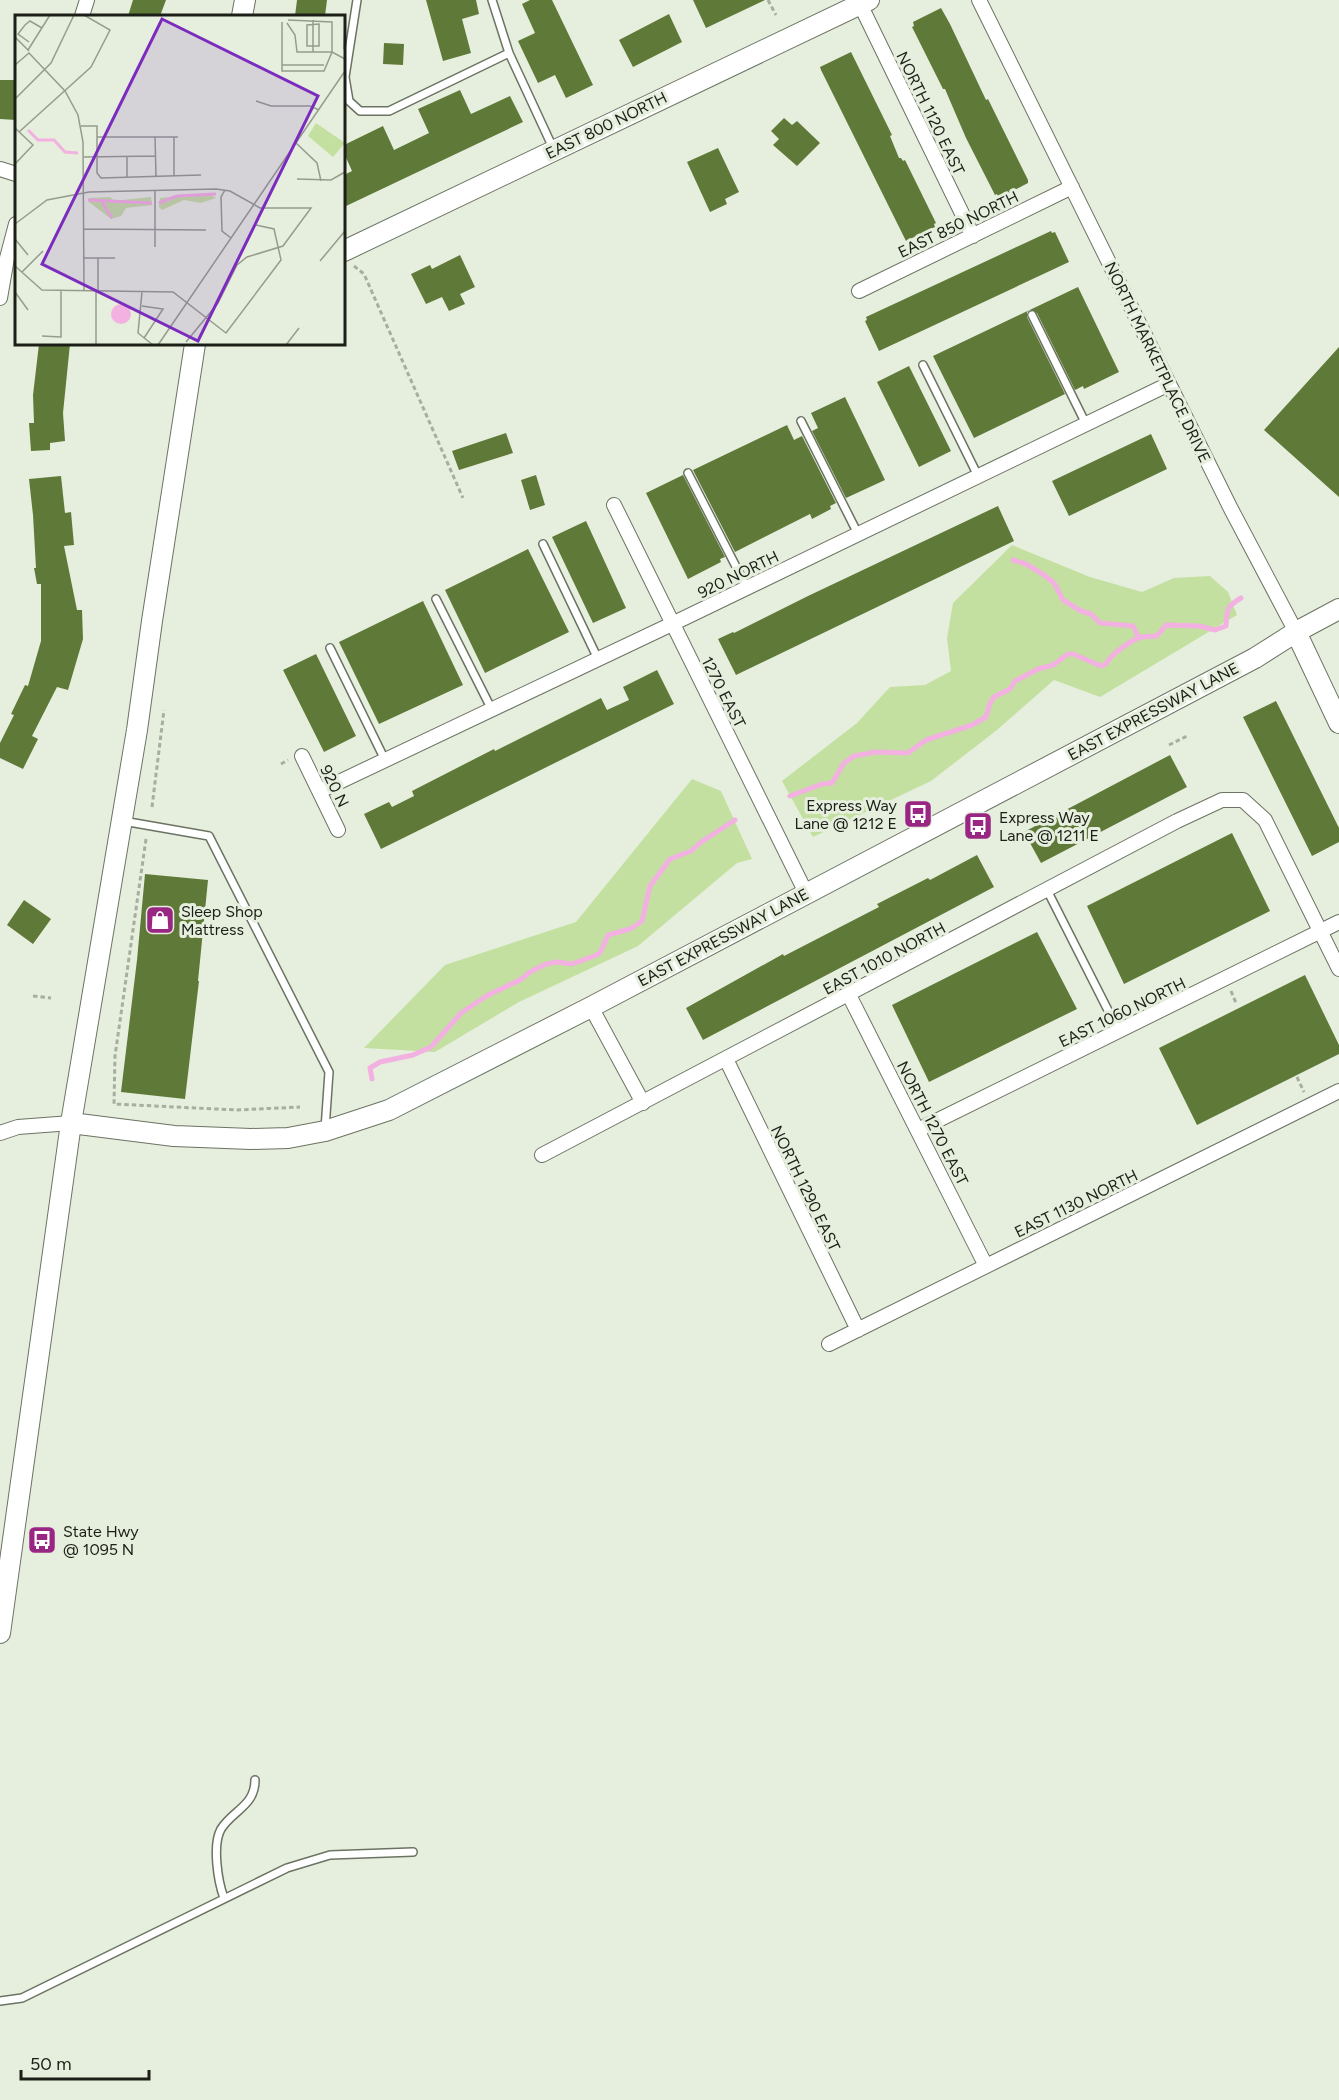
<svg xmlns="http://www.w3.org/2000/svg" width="1339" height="2100" viewBox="0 0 1339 2100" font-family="Figtree,sans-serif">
	<rect width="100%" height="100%" fill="#e6efdd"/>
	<path fill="#c3e0a0" d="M 1012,545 L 1090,577 L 1142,592 L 1174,578 L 1210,576 L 1228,592 L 1237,615 L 1100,697 L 1054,680 L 997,730 L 931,781 L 813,837 L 782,781 L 857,723 L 890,687 L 925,685 L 951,671 L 947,638 L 953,603 Z
		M 692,779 L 721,791 L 752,859 L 737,863 L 638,946 L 519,1002 L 435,1052 L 364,1048 L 445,965 L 576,922 Z"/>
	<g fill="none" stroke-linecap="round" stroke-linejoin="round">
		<path stroke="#f2b1e0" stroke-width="5" d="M 1013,560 L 1026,564 L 1044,575 L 1054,583 L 1063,600 L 1081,611 L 1091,614 L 1100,623 L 1133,626 L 1139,638
			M 790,796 L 822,784 L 832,783 L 844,763 L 854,756 L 876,752 L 908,753 L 926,740 L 972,725 L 986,717 L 990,703 L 994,697 L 1010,689 L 1015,681 L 1038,669 L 1053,665 L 1068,654 L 1073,654 L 1101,666 L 1106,664 C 1110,655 1131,640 1141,637 C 1146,636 1151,637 1156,636 C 1160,634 1163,628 1166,625 L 1199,626 L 1215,630 L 1226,626 C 1227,609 1226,607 1241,598
			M 372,1079 L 370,1068 L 380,1062 L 413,1055 L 431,1047 L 461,1013 L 488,995 L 520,980 L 530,972 L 546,964 L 558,962 L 572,964 L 594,956 L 600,953 L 608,935 L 630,929 L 642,921 L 650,886 L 670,859 L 691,851 L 701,842 L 735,820"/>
	</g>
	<path fill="#5f7939" d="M 133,0 L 166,0 L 160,16 L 128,16 Z
		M 297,0 L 327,0 L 325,16 L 295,16 Z
		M 426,0 L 476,0 L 479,14 L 462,19 L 471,53 L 443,61 Z
		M 530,0 L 552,0 L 593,85 L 566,98 L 555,75 L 538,83 L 518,41 L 535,33 L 522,4 Z
		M 693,0 L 765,0 L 706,28 Z
		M 941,8 L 950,24 L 986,100 L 988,99 L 1028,180 L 1028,183 L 999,198 L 997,194 L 995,195 L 966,138 L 945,89 L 943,89 L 912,27 L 914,26 L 913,22 Z
		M 669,14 L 682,42 L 633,67 L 619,40 Z
		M 384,43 L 404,44 L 403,65 L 383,64 Z
		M 851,52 L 892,135 L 890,136 L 899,158 L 901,158 L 903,161 L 905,160 L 936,223 L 934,224 L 935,227 L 906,241 L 821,70 L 820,67 Z
		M 0,80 L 16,80 L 16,120 L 0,119 Z
		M 460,90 L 471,114 L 510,96 L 523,122 L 344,207 L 344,175 L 352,171 L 344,153 L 344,145 L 383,126 L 394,150 L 429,133 L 418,109 Z
		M 784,118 L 792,125 L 797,121 L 820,143 L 797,166 L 773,145 L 779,139 L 771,131 Z
		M 718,148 L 739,192 L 725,199 L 727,204 L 710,212 L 687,162 Z
		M 1051,231 L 1052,233 L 1055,232 L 1069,262 L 879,351 L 865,321 L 867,320 L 866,317 Z
		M 460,255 L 475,287 L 460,294 L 465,304 L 449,311 L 442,297 L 426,304 L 411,274 L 430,265 L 432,269 Z
		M 1078,287 L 1119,372 L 1084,389 L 1083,386 L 1075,390 L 1037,313 L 1030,310 L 1027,312 L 1027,317 L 1065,394 L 974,438 L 933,356 Z
		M 39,344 L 70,344 L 63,413 L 65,441 L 50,443 L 50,450 L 31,451 L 29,423 L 34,423 L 33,395 Z
		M 1339,347 L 1339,497 L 1264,430 Z
		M 909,366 L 951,451 L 919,467 L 877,382 Z
		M 845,397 L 885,480 L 846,498 L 812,431 L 818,428 L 811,413 Z
		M 787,425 L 794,440 L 802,436 L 836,503 L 830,506 L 831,509 L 812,519 L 810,514 L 735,552 L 693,470 Z
		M 506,433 L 513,453 L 459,470 L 452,451 Z
		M 1151,434 L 1167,469 L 1069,516 L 1052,481 Z
		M 536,475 L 545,505 L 530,510 L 521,480 Z
		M 683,475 L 725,557 L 720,559 L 721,562 L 688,579 L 646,493 Z
		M 61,476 L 65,513 L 71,512 L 74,545 L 64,546 L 77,610 L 82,610 L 83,639 L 68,690 L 57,687 L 32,736 L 38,739 L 23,769 L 0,758 L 0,743 L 14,715 L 11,714 L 25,685 L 28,686 L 41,641 L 41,584 L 37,584 L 34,568 L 36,568 L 33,515 L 29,479 Z
		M 998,506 L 1014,541 L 736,675 L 718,639 L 733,632 L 734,633 L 808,596 Z
		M 586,521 L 626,608 L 593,623 L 552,537 Z
		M 528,549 L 569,632 L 485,673 L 445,590 Z
		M 423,601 L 463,685 L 379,724 L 339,642 Z
		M 316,654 L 356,736 L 324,752 L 283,670 Z
		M 657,670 L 674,704 L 381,849 L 364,814 L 389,802 L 392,807 L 414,796 L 412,791 L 494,749 L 495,751 L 601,698 L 607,710 L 629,700 L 623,687 Z
		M 1276,701 L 1339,828 L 1339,842 L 1312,856 L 1243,717 Z
		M 1170,755 L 1187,787 L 1041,863 L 1024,832 Z
		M 1232,833 L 1270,911 L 1124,984 L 1087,906 Z
		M 977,855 L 994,887 L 703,1040 L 686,1008 L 783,954 L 784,956 L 879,907 L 877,904 L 928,878 L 930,880 Z
		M 145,874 L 208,880 L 198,981 L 199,981 L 185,1099 L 121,1092 L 137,960 Z
		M 24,900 L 51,919 L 33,944 L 7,925 Z
		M 1037,932 L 1077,1009 L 929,1082 L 892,1005 Z
		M 1305,975 L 1339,1045 L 1339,1054 L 1197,1125 L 1159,1048 Z"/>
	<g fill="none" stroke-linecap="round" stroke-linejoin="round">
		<g stroke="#6b7363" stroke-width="10">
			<path id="lane" d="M 357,0 L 345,77 L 349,101 L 360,111 L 389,111 L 509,53
				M 492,0 L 509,53 L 553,148
				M 1032,315 L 1086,424
				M 923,365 L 978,476
				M 801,421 L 858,534
				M 688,473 L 747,588
				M 543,544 L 598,659
				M 436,599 L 492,710
				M 330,648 L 385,760
				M 123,821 L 209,836 L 329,1072 L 325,1129
				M 1047,890 L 1119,1032
				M 224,1898 C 218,1882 212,1845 221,1829 C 233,1810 255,1806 255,1780
				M 0,2001 L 22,1998 L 287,1868 L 330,1855 L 413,1852"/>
		</g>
		<g stroke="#6b7363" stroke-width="16">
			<path id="street" d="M 979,0 L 1231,509 L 1296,632
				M 860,4 L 973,236
				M 82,16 L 87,0
				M 0,169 L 16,174
				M 859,291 L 1072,187
				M 0,298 L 7,258 L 16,224
				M 614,505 L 806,893
				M 302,756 L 338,830
				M 320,791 L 672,624 L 1169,384
				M 849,995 L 986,1266
				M 591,1007 L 643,1103
				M 726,1059 L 858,1330
				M 918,1130 L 1339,922
				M 0,1133 L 18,1127 L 71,1123
				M 542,1155 L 1177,821 L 1222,800 L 1243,800 L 1265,820 L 1339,969
				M 829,1344 L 1339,1091"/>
		</g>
		<g stroke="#6b7363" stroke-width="22">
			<path id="secondary" d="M 242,16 L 245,0
				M 344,251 L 869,0
				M 1296,632 L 1339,723
				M 71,1123 L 174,1136 L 251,1139 L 288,1138 L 325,1131 L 389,1110 L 591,1007 L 1255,658 L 1296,632 L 1339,609
				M 0,1633 L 71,1123 L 137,730 L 152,621 L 195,344"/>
		</g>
		<path stroke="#a6ae9f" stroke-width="3" stroke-dasharray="4.5 3" stroke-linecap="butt" d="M 768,0 L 776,15
			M 354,266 L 364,274 L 463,498
			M 1169,745 L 1189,735
			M 281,764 L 288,760
			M 152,807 L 164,710
			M 146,839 L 115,1056 L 114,1104 L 237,1110 L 300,1107
			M 1231,991 L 1236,1003
			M 33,996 L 51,998
			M 1297,1077 L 1304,1092"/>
		<use href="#lane" stroke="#fff" stroke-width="7"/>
		<use href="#street" stroke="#fff" stroke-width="14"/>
		<use href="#secondary" stroke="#fff" stroke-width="20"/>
	</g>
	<defs>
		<g id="bus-square" transform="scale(1.5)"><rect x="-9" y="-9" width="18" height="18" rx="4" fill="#992683" stroke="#e6efdd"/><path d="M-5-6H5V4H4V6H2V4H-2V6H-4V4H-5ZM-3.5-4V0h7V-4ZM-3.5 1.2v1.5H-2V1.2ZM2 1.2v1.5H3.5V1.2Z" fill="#fff"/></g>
		<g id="shop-square" transform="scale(1.5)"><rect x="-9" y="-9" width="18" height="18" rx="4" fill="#992683" stroke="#e6efdd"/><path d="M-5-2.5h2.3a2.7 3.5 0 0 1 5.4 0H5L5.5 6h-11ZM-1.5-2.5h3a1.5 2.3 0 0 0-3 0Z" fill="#fff"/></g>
	</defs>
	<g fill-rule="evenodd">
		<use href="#bus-square" x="918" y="814"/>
		<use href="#bus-square" x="978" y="826"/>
		<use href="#shop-square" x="160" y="920"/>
		<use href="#bus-square" x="42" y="1540"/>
	</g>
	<g text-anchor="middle" stroke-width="6" stroke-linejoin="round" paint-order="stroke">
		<g font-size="16" fill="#1b1f18" stroke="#e6efdd">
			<text transform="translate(931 113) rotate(64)" y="6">NORTH 1120 EAST</text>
			<text transform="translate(606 125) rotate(-26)" y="6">EAST 800 NORTH</text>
			<text transform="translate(958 224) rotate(-26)" y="6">EAST 850 NORTH</text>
			<text transform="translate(1158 362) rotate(64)" y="6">NORTH MARKETPLACE DRIVE</text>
			<text transform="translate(738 574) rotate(-26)" y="6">920 NORTH</text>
			<text transform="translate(724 692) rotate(63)" y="6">1270 EAST</text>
			<text transform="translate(1153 711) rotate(-28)" y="6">EAST EXPRESSWAY LANE</text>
			<text transform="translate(335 786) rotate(64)" y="6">920 N</text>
			<text transform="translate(723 937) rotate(-28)" y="6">EAST EXPRESSWAY LANE</text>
			<text transform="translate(884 958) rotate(-28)" y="6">EAST 1010 NORTH</text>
			<text transform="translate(1122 1012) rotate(-26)" y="6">EAST 1060 NORTH</text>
			<text transform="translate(933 1123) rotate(63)" y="6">NORTH 1270 EAST</text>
			<text transform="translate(806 1188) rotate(64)" y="6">NORTH 1290 EAST</text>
			<text transform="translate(1076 1203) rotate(-26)" y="6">EAST 1130 NORTH</text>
		</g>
		<g font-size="16" fill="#1b1f18" stroke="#e6efdd" text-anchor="start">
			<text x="897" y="811" text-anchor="end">Express Way<tspan x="897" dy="18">Lane @ 1212 E</tspan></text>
			<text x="999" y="823">Express Way<tspan x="999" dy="18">Lane @ 1211 E</tspan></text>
			<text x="181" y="917">Sleep Shop<tspan x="181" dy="18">Mattress</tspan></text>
			<text x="63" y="1537">State Hwy<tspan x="63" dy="18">@ 1095 N</tspan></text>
		</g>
	</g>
	<g transform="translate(15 15)">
		<rect width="330" height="330" fill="#e6efdd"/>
		<path d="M 301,108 L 330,128 L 318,142 L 293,121 ZM 193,178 L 201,183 L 186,188 L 169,185 L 147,195 L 144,192 L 145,183 ZM 95,182 L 99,186 L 136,182 L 137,190 L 111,193 L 106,201 L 96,204 L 74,187 L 74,183 Z" fill="#c3e0a0"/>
		<path d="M96 299a10 10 0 1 1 20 0a10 10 0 1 1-20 0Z" fill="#f2b1e0"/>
		<path fill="none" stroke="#f2b1e0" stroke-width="3" d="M 13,115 L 23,125 L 39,125 L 50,137 L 63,138M 73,185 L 137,188M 87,187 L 97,203M 144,188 L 162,181 L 201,179"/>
		<path fill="none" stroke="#959c8e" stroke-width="1.5" d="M 298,5 L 298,37M 267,7 L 267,56 L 309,56 L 317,37 L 317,7 L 273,5M 272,8 L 280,20 L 282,37 L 317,37 L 330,44M 304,9 L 304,31 L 292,31 L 292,10 ZM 0,22 L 14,36M 14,27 L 3,19 L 10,10 L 15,6 L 27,13M 329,34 L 330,5M 13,35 L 35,0M 0,50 L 14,38 L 50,76 L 63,100 L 68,127 L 69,276M 267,50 L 309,50M 0,84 L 36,48 L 59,0M 241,86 L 256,91 L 295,91 L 304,95M 66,111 L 82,111 L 82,158 L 86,163 L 186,160M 0,113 L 18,130 L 0,149M 4,117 L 76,52 L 95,15 L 69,0M 82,122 L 163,122M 140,122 L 141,161M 281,128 L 302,148 L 306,166M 112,141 L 112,162M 69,142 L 141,141M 159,161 L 159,122M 282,164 L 316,165 L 330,157M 210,175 L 206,182 L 207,216 L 216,223M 140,176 L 140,232M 0,209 L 32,185 L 74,177 L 201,174 L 215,176 L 245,193 L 296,193 L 268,231 L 232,242 L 222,250 L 203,288 L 171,327M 69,214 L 191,215M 0,224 L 13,240M 69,243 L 100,243M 305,246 L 330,216M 0,251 L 27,275 L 158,277 L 211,318 L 266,245 L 259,214 L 241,210M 7,257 L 28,236M 81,276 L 81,330M 83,276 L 83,243M 0,277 L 13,295M 127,277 L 123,318 L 138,330M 127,291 L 148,294 L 129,323M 27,321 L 46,322 L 46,276M 143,330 L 330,56M 271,330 L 284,313"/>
		<path fill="#7b2cbf" fill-opacity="0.15" stroke="#7b2cbf" stroke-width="3" d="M 147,4 L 303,81 L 183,326 L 27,249 Z"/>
		<rect width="330" height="330" fill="none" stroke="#1b1f18" stroke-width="3"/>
	</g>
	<path d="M21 2070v9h128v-9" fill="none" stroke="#1b1f18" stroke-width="3"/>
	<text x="30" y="2070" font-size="18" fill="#1b1f18" stroke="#e6efdd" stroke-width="4.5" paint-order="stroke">50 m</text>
</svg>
